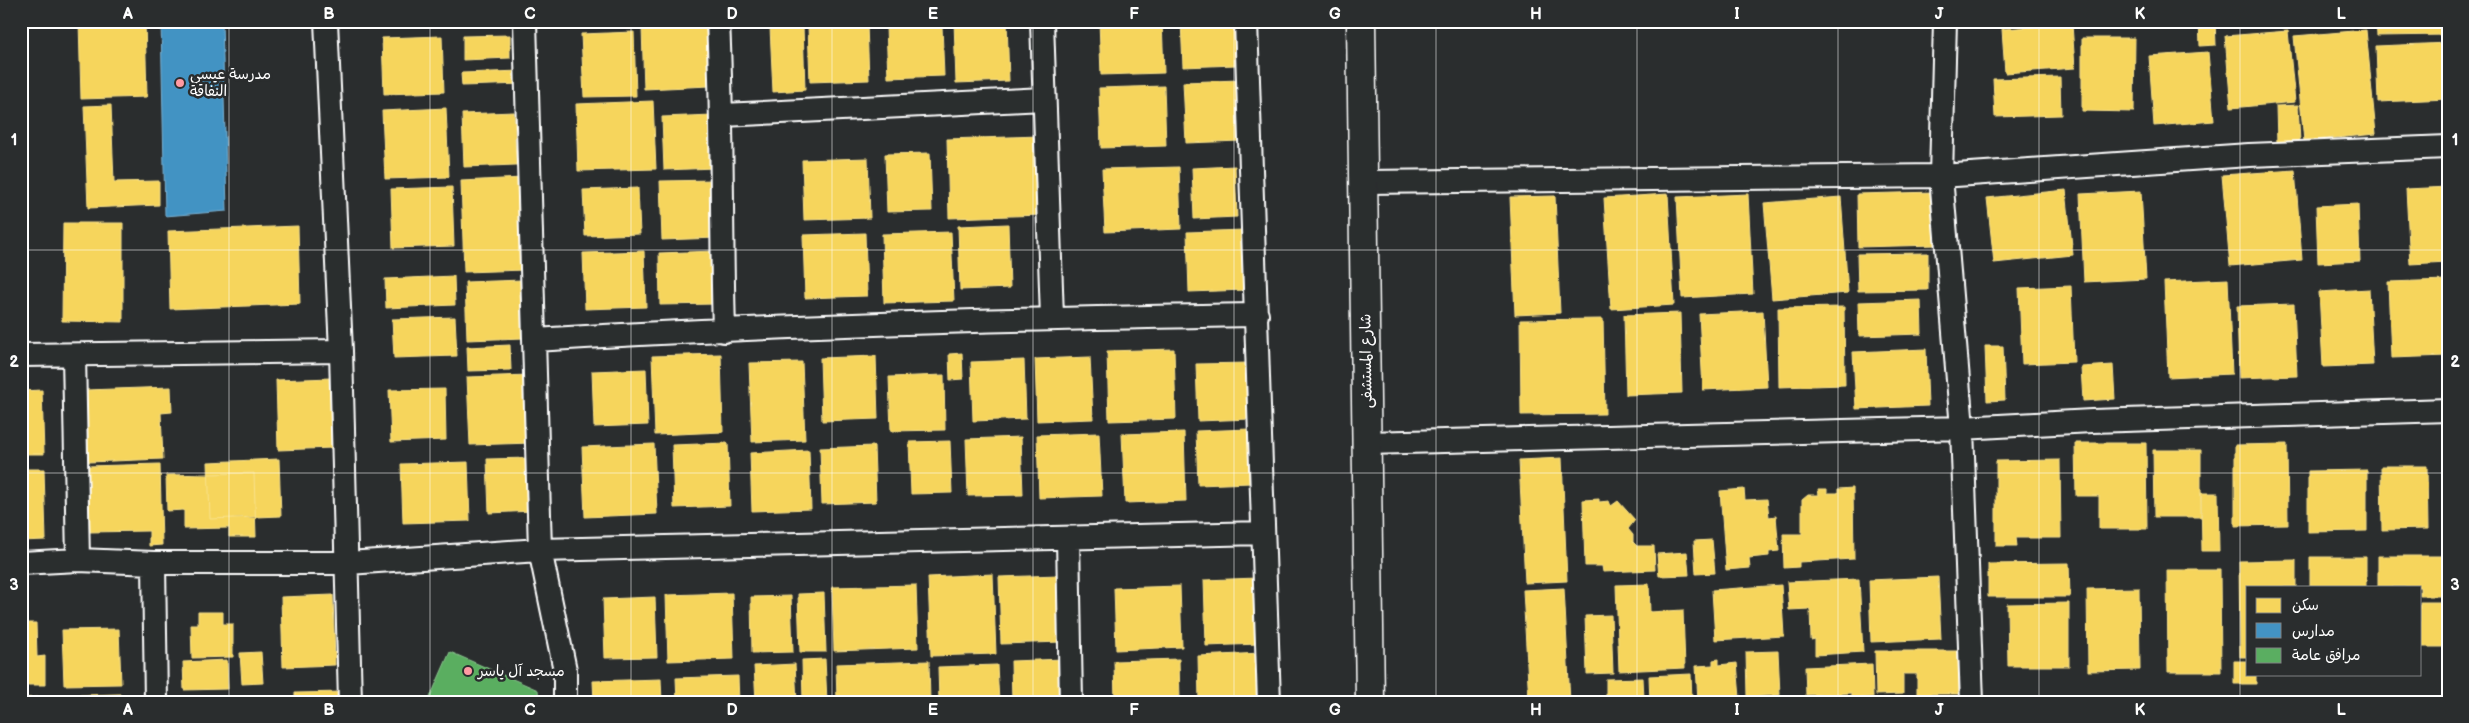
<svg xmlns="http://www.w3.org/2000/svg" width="2469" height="723" viewBox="0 0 2469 723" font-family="'Balsamiq Sans','Playpen Sans Arabic',sans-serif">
	<rect width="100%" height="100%" fill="#2a2d2e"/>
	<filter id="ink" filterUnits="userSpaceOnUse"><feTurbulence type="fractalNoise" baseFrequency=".02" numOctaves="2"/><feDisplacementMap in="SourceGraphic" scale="10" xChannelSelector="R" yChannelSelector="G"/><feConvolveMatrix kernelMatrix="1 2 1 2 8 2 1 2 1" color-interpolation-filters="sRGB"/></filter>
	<g filter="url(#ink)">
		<path fill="#f6d55c" stroke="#f9e28d" d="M 79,21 L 145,21 L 147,97 L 81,99 Z
			M 372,21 L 446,21 L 372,24 Z
			M 954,21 L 1007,21 L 1009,81 L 956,83 Z
			M 1099,21 L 1162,21 L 1164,73 L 1101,75 Z
			M 1181,21 L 1234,21 L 1236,65 L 1183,67 Z
			M 2199,21 L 2215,21 L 2216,45 L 2200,46 Z
			M 2251,21 L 2278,21 L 2278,26 L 2251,26 Z
			M 2376,21 L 2448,21 L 2448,35 L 2377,36 Z
			M 867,24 L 869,80 L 810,82 L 808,26 Z
			M 2072,24 L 2075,68 L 2005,73 L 2002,29 Z
			M 708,25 L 710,86 L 644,89 L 642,28 Z
			M 803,26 L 805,90 L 773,92 L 770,27 Z
			M 942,26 L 944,76 L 888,78 L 886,27 Z
			M 2366,30 L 2376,134 L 2304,141 L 2294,36 Z
			M 2288,31 L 2295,102 L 2231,108 L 2225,36 Z
			M 634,32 L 636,96 L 584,97 L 581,34 Z
			M 510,35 L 510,58 L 463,60 L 463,36 Z
			M 442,36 L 444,92 L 384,94 L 382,38 Z
			M 2082,38 L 2135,38 L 2134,112 L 2082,111 Z
			M 2448,43 L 2448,99 L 2378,102 L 2376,46 Z
			M 2208,52 L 2214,121 L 2154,126 L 2149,56 Z
			M 522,71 L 523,84 L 462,86 L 461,73 Z
			M 2060,77 L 2061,115 L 1995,117 L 1993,79 Z
			M 1239,80 L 1241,141 L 1186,143 L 1183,82 Z
			M 1164,86 L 1166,146 L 1101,148 L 1099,88 Z
			M 653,101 L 656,169 L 578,171 L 576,104 Z
			M 111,105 L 114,182 L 159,181 L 159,205 L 88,208 L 84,106 Z
			M 2298,105 L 2300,142 L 2277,143 L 2276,106 Z
			M 446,108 L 449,177 L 385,179 L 382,111 Z
			M 514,112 L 516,165 L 464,167 L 462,114 Z
			M 713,115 L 715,168 L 664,170 L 662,117 Z
			M 1040,136 L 1043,215 L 949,218 L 947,139 Z
			M 930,153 L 932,211 L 887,212 L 885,154 Z
			M 868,158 L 870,218 L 804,220 L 802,160 Z
			M 1235,166 L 1237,217 L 1194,219 L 1192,168 Z
			M 1179,167 L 1181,229 L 1105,232 L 1102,169 Z
			M 2295,170 L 2302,260 L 2230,266 L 2222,175 Z
			M 523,178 L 526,270 L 464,272 L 461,181 Z
			M 715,180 L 717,238 L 662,240 L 660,181 Z
			M 452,187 L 454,246 L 393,248 L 391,189 Z
			M 2448,187 L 2448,262 L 2410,264 L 2406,189 Z
			M 638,188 L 640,234 L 585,236 L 583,190 Z
			M 2066,190 L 2073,255 L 1994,263 L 1987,198 Z
			M 2141,191 L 2146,279 L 2084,282 L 2080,194 Z
			M 1936,192 L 1937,245 L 1858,247 L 1857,194 Z
			M 1668,194 L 1674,305 L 1611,309 L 1604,198 Z
			M 1748,194 L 1753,294 L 1682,298 L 1677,197 Z
			M 1555,196 L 1560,313 L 1515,315 L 1510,197 Z
			M 1841,197 L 1848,293 L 1772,299 L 1764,203 Z
			M 2358,204 L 2360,261 L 2318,263 L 2316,206 Z
			M 63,223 L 123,223 L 123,322 L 62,321 Z
			M 1008,224 L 1010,288 L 960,290 L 958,226 Z
			M 298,226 L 300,304 L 170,309 L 168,231 Z
			M 1244,230 L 1246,290 L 1189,292 L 1187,232 Z
			M 951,232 L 954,301 L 884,303 L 882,234 Z
			M 865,233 L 867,296 L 805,298 L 803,235 Z
			M 644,251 L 646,307 L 585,309 L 583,253 Z
			M 715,251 L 717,304 L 660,305 L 659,253 Z
			M 1928,253 L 1928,290 L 1858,291 L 1857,254 Z
			M 454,276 L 455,305 L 386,308 L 385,279 Z
			M 2228,279 L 2232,374 L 2168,377 L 2164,282 Z
			M 523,280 L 525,338 L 467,340 L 465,282 Z
			M 2447,280 L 2448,356 L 2391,358 L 2388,282 Z
			M 2071,286 L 2074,362 L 2022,364 L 2019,288 Z
			M 2369,289 L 2373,365 L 2323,367 L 2319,292 Z
			M 1921,300 L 1922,334 L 1859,336 L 1858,302 Z
			M 2294,304 L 2297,376 L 2239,378 L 2237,306 Z
			M 1844,307 L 1845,385 L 1779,387 L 1778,308 Z
			M 1763,311 L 1767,387 L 1703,390 L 1699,314 Z
			M 1680,313 L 1682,393 L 1626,395 L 1624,315 Z
			M 455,317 L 457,356 L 394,358 L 392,319 Z
			M 1603,319 L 1605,414 L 1521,415 L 1520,320 Z
			M 510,345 L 511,370 L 468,371 L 467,347 Z
			M 1985,346 L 2003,346 L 2005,400 L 1987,401 Z
			M 1174,349 L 1176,419 L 1109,421 L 1107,351 Z
			M 1926,349 L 1928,406 L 1856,409 L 1853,352 Z
			M 962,353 L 963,379 L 950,380 L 949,354 Z
			M 721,354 L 723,432 L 655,435 L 652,356 Z
			M 876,356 L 878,419 L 822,421 L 820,358 Z
			M 1090,357 L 1093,419 L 1037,421 L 1035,359 Z
			M 1024,360 L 1026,419 L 973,421 L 971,362 Z
			M 802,362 L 805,440 L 752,442 L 749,363 Z
			M 1249,363 L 1251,419 L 1198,421 L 1196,364 Z
			M 2113,365 L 2115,399 L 2083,401 L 2081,367 Z
			M 646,369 L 648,425 L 594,427 L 592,371 Z
			M 530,375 L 532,443 L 470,445 L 467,377 Z
			M 944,375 L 945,430 L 891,431 L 889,377 Z
			M 331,378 L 333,448 L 278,450 L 276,380 Z
			M 171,387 L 172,412 L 161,413 L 163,459 L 88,462 L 86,390 Z
			M 445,389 L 446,440 L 391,442 L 389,390 Z
			M 42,390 L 44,454 L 21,454 L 21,391 Z
			M 1249,429 L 1251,483 L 1198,485 L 1196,431 Z
			M 1184,432 L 1186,501 L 1125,503 L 1122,434 Z
			M 1099,433 L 1102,496 L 1039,498 L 1037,435 Z
			M 1021,437 L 1023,495 L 968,496 L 966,439 Z
			M 950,441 L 952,493 L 911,494 L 909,442 Z
			M 728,443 L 730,506 L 674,508 L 672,445 Z
			M 2075,443 L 2146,443 L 2147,529 L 2099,529 L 2099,496 L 2076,496 Z
			M 654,444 L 657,514 L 585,517 L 582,447 Z
			M 2287,444 L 2288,525 L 2235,526 L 2235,445 Z
			M 874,446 L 876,502 L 822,504 L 820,448 Z
			M 809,450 L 811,509 L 752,511 L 750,453 Z
			M 2153,450 L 2201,450 L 2201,517 L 2154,517 Z
			M 531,458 L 533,511 L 489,513 L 487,459 Z
			M 1562,458 L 1567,581 L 1525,583 L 1519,460 Z
			M 279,459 L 281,516 L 210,519 L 208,462 Z
			M 2060,460 L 2061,538 L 2016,538 L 2017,546 L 1996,546 L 1996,461 Z
			M 468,462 L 470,521 L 403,523 L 401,464 Z
			M 160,464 L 162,545 L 149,546 L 149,531 L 89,532 L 87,466 Z
			M 2381,466 L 2427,466 L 2428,529 L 2382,530 Z
			M 21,469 L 44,469 L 46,540 L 21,541 Z
			M 2367,470 L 2367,531 L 2308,532 L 2308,471 Z
			M 254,473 L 256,537 L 229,537 L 229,528 L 184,529 L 184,510 L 167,511 L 166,475 Z
			M 1853,488 L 1854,559 L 1799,562 L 1799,567 L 1784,568 L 1783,534 L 1802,534 L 1802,500 L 1808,495 L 1819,495 L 1818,489 L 1827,489 L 1827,493 L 1838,493 L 1838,489 Z
			M 1744,489 L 1745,500 L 1767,499 L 1769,517 L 1776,516 L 1779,551 L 1769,552 L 1769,556 L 1749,558 L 1750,568 L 1726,570 L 1720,491 Z
			M 2201,493 L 2218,493 L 2219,551 L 2202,551 Z
			M 1599,499 L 1599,502 L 1609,501 L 1611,506 L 1618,501 L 1635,520 L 1628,529 L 1633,535 L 1633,542 L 1637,546 L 1654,546 L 1655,570 L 1603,572 L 1602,566 L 1585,566 L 1583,500 Z
			M 1712,540 L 1715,573 L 1696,574 L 1694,541 Z
			M 1687,552 L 1689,575 L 1659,576 L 1657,554 Z
			M 2378,556 L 2442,556 L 2443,596 L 2420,596 L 2420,587 L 2378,587 Z
			M 2310,557 L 2366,557 L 2366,587 L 2310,587 Z
			M 2296,560 L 2296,587 L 2248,587 L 2248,657 L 2240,657 L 2239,561 Z
			M 2069,563 L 2070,597 L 1988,597 L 1988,564 Z
			M 2167,570 L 2220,570 L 2221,672 L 2168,672 Z
			M 993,574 L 996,654 L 931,656 L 928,577 Z
			M 1059,575 L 1062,642 L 1001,644 L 999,577 Z
			M 1938,577 L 1941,639 L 1871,642 L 1869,580 Z
			M 1257,578 L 1259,644 L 1206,646 L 1204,580 Z
			M 1859,579 L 1863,652 L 1815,655 L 1815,639 L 1811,640 L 1810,609 L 1789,610 L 1787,582 Z
			M 1649,584 L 1650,612 L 1683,610 L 1685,668 L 1619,671 L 1616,585 Z
			M 916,585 L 918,648 L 834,651 L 832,587 Z
			M 1781,585 L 1784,636 L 1715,640 L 1712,590 Z
			M 1180,586 L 1182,647 L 1116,650 L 1114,588 Z
			M 1564,588 L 1570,702 L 1529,702 L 1523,590 Z
			M 2139,588 L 2140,670 L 2088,671 L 2087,589 Z
			M 732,593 L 734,659 L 668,661 L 666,595 Z
			M 824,593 L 826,652 L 800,652 L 798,594 Z
			M 333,595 L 335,665 L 283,667 L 281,597 Z
			M 791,596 L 793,652 L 752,653 L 751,597 Z
			M 655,597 L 657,657 L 605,658 L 603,599 Z
			M 2420,602 L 2442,602 L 2443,647 L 2420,647 Z
			M 2069,603 L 2069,666 L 2008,666 L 2007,604 Z
			M 198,612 L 223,612 L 223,624 L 233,624 L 233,657 L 192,658 L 191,625 L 198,625 Z
			M 1611,615 L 1613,673 L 1587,674 L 1585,616 Z
			M 21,623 L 36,623 L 37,657 L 45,656 L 45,685 L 21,685 Z
			M 119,629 L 121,684 L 64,685 L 62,630 Z
			M 1778,651 L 1780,695 L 1747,697 L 1746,652 Z
			M 1875,651 L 1959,651 L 1959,694 L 1917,694 L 1917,674 L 1903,674 L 1903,694 L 1876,695 Z
			M 261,652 L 263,683 L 242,684 L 240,653 Z
			M 1262,653 L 1263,702 L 1199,702 L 1198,656 Z
			M 825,659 L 827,702 L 803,702 L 802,660 Z
			M 1064,659 L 1066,702 L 1012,702 L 1011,661 Z
			M 1179,659 L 1180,702 L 1115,702 L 1114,661 Z
			M 1719,659 L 1719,665 L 1737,663 L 1740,698 L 1698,701 L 1696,666 L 1713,665 L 1713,660 Z
			M 227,660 L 228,689 L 184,690 L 183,662 Z
			M 929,661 L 930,702 L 837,702 L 836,664 Z
			M 2234,661 L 2248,661 L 2248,674 L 2256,674 L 2256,684 L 2234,684 Z
			M 795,664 L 797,702 L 756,702 L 754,666 Z
			M 1872,664 L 1873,697 L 1851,698 L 1851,693 L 1806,695 L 1805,667 Z
			M 997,665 L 999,702 L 939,702 L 938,667 Z
			M 1691,674 L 1692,701 L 1650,702 L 1649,676 Z
			M 738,676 L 739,702 L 677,702 L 676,678 Z
			M 1643,678 L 1644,699 L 1606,700 L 1606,679 Z
			M 661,679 L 662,702 L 594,702 L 593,681 Z
			M 345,692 L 345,702 L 295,702 L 295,693 Z
			M 120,694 L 121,702 L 50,702 L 50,696 Z
			M 42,697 L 42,702 L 21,702 L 21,698 Z
			M 235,697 L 235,702 L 182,702 L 182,698 Z"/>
		<path fill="#4393c3" stroke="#7bb3d5" d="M 161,21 L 222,21 L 227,211 L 165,216 Z"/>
		<path fill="#5aae61" stroke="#8cc690" d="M 450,652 L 538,690 L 539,702 L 428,702 Z"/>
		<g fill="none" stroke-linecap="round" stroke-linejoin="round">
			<g stroke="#fff" stroke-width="26">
				<path id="street" d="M 326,21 L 341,351 L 350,702
					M 525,21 L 540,550 L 565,670 L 565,702
					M 718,21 C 723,124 721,227 724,331
					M 1042,21 L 1052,318
					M 1246,21 L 1269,702
					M 1945,21 L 1941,176 L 1962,428 L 1972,702
					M 723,115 L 1043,99
					M 1364,182 L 1941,176 L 2249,155 L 2448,147
					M 535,340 C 776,325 1016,319 1257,315
					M 21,355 L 341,351
					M 74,355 L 78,560
					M 1367,443 L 1962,428 L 2092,421 L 2448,410
					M 1068,538 L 1071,702
					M 21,563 L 78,560 L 154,563 L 348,563 L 540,550 L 1263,533
					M 154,563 L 156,702"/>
			</g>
			<g stroke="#fff" stroke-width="31">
				<path id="highway" d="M 1361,21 L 1370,702"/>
			</g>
			<use href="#street" stroke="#2a2d2e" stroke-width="22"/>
			<use href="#highway" stroke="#2a2d2e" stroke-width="28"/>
		</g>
	</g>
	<path fill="none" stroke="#fff" stroke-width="1" stroke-opacity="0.55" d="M 229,21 L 229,702M 430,21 L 430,702M 631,21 L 631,702M 832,21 L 832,702M 1033,21 L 1033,702M 1234,21 L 1234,702M 1436,21 L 1436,702M 1637,21 L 1637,702M 1838,21 L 1838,702M 2039,21 L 2039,702M 2240,21 L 2240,702M 21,250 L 2448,250M 21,473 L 2448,473"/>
	<g fill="#ff9aa2" stroke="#2a2d2e" stroke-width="2">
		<circle cx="180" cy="83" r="5"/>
		<circle cx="468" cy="671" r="5"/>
	</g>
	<g text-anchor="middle" stroke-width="5" stroke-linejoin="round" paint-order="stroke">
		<g font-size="15" fill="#fff" stroke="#2a2d2e" text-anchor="start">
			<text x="190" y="79">مدرسة عيسى<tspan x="190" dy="17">النفاقة</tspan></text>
			<text x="478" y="676">مسجد آل ياسر</text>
		</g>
		<g font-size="15" fill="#fff" stroke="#2a2d2e">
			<text transform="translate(1366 361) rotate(-91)" y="5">شارع المستشفى</text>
		</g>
	</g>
	<rect width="2469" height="723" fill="none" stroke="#2a2d2e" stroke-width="55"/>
	<rect x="2246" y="586" width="175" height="90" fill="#2a2d2e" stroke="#7f8182"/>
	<rect x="2256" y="598" width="25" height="15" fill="#f6d55c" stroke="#7f8182"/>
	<text x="2292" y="610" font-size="15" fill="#ffffff">سكن</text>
	<rect x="2256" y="623" width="25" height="15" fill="#4393c3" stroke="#7f8182"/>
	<text x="2292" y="636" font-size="15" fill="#ffffff">مدارس</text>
	<rect x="2256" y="648" width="25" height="15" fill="#5aae61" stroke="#7f8182"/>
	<text x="2292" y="660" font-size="15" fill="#ffffff">مرافق عامة</text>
	<rect x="28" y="28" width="2414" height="668" fill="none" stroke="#fff" stroke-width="2"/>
	<g font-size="16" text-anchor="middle" font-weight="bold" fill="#fff">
		<text x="128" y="19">A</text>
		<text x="329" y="19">B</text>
		<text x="530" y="19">C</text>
		<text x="732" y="19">D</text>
		<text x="933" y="19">E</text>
		<text x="1134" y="19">F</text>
		<text x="1335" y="19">G</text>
		<text x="1536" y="19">H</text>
		<text x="1737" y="19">I</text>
		<text x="1939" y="19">J</text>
		<text x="2140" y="19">K</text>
		<text x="2341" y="19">L</text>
		<text x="14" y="145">1</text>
		<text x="2455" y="145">1</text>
		<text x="14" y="367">2</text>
		<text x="2455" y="367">2</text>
		<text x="14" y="590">3</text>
		<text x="2455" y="590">3</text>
		<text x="128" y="715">A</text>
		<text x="329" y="715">B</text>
		<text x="530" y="715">C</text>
		<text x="732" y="715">D</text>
		<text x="933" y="715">E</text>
		<text x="1134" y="715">F</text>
		<text x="1335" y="715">G</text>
		<text x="1536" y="715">H</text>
		<text x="1737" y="715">I</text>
		<text x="1939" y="715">J</text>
		<text x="2140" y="715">K</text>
		<text x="2341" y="715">L</text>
	</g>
</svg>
